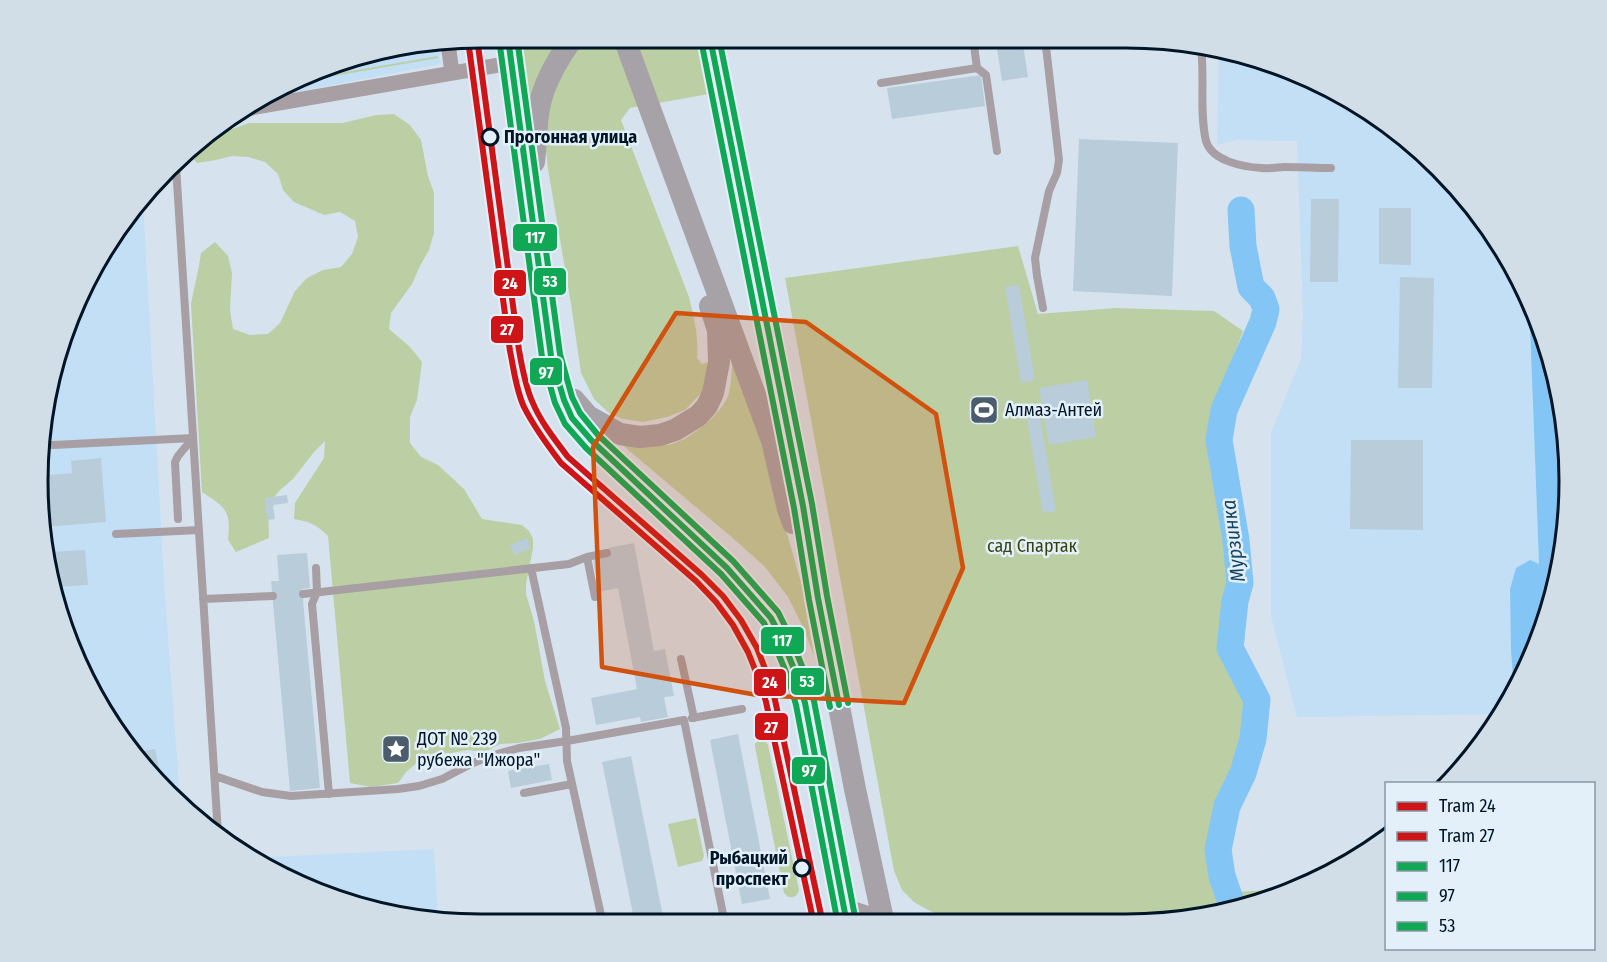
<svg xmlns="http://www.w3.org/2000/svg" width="1607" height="962" viewBox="0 0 1607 962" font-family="'Fira Sans Condensed',sans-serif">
	<rect width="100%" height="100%" fill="#d6e3ee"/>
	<path fill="#c2dff5" d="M 438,45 L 441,64 L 270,97 L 339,61 Z
		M 1219,51 L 1269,61 L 1373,112 L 1440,168 L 1495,235 L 1529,299 L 1539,564 L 1516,568 L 1510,589 L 1511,651 L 1514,691 L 1502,714 L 1297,717 L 1271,616 L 1271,433 L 1301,359 L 1303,316 L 1297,141 L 1236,140 L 1217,145 Z
		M 143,202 L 165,597 L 180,798 L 129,751 L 61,623 L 38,481 L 61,339 L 112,234 Z
		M 434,849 L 438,921 L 338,901 L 251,858 Z"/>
	<path fill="#bccfa4" d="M 521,38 L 562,38 L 530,98 L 529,96 Z
		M 583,38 L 698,38 L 709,94 L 630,108 L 621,120 L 689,297 C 694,318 699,337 697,358 L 702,364 L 708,362 L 704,390 L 685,410 L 667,417 L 643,422 L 623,419 L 610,414 L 594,399 L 581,373 L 571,304 L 548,169 L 545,141 L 547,115 L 556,83 Z
		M 438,56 L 438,58 L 299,82 L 305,79 Z
		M 394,114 L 410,125 L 421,140 L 428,176 L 434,193 L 434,233 L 429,250 L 420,266 L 412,284 L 391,313 L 389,329 L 410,347 L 422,362 L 417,400 L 410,417 L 410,443 L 421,457 L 438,465 L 464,489 L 482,519 L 522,525 L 529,531 L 533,539 L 533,548 L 526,584 L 526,594 L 534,621 L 545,681 L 560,729 L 540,739 L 518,743 L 500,744 L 485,752 L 468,750 L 451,753 L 434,754 L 419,761 L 406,772 L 398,783 L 371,787 L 350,783 L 328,536 C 316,524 310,522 294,519 L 295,503 L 324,458 L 325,441 L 314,452 L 293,479 L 279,491 L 268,505 L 269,538 L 236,552 L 228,540 C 231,510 226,508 202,492 L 191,304 C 194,287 199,270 201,253 L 215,242 L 228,256 L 232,273 L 230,310 L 233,329 L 250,335 L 268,334 L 280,323 L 295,291 L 307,278 L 323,270 L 341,267 L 352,254 L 358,237 L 355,221 L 340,212 L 324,215 L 294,202 L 283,190 L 278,174 L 265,162 L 248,157 L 232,156 L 216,160 L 197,163 L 188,153 L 206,134 L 232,129 L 249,123 L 343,123 L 376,115 Z
		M 1018,246 L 1038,314 L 1116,308 L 1214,311 L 1243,331 L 1212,415 L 1210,433 L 1213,469 L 1223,508 L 1234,581 L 1227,604 L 1223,633 L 1226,653 L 1249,698 L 1252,717 L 1246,739 L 1226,791 L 1213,837 L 1212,865 L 1221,893 L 1298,888 L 1268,901 L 1155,924 L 961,924 L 928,910 L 914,902 L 902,890 L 894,871 L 785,278 Z
		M 732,353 L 761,443 L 802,586 L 814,656 L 804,629 L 788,597 L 765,567 L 735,540 L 620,443 C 635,444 658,448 672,444 C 692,438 720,415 728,396 C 732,383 732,366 732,353 Z
		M 760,739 L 764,739 L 768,745 L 799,890 C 797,898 789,900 784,893 L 755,747 L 755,744 Z
		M 696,818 L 704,856 L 702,861 L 678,867 L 668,824 Z"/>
	<path fill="#83c6f5" d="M 1529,299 L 1536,312 L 1561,395 L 1569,481 L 1561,568 L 1536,651 L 1514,691 L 1511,651 L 1510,589 L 1516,568 L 1530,560 L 1539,564 Z"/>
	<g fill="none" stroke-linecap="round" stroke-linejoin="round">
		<path stroke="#83c6f5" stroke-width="27" d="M 1233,908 L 1222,876 L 1218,850 L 1227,806 L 1243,773 L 1253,739 L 1257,700 L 1230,648 L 1235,601 L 1240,583 L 1236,540 L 1219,440 L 1224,410 L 1263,322 L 1266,309 L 1262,298 L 1251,287 L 1243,246 L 1241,210"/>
	</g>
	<path fill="#b9ccda" d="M 1022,38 L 1028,77 L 1002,81 L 996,42 Z
		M 981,75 L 985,106 L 892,119 L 887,88 Z
		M 1079,139 L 1178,143 L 1172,296 L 1073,291 Z
		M 1311,199 L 1339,199 L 1338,282 L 1310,282 Z
		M 1379,208 L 1411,208 L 1411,265 L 1379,264 Z
		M 1400,277 L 1434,278 L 1432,388 L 1398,388 Z
		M 1019,285 L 1035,380 L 1021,383 L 1005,287 Z
		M 1087,380 L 1096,437 L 1049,445 L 1039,388 Z
		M 1040,417 L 1056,511 L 1043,513 L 1027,419 Z
		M 1351,440 L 1423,440 L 1423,530 L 1350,529 Z
		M 101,458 L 106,522 L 45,527 L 38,481 L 38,476 L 72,473 L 71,461 Z
		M 287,495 L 288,503 L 273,505 L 275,519 L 267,520 L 265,498 Z
		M 527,538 L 531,548 L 514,555 L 510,545 Z
		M 634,543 L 654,651 L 665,649 L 674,696 L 664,697 L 668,717 L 641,722 L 640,717 L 596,725 L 591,698 L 637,689 L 618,588 L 599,592 L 593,560 L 610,556 L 608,548 Z
		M 85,550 L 88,585 L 55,587 L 49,552 Z
		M 307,553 L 310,588 L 302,589 L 320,788 L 290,791 L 271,581 L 279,581 L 277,555 Z
		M 738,734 L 770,899 L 742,904 L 710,740 Z
		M 155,749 L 162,781 L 132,753 Z
		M 631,756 L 664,921 L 651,924 L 635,924 L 602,762 Z
		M 549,764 L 552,780 L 511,788 L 508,771 Z"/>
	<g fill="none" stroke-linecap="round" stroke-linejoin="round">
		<path stroke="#a79fa3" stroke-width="8" d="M 973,38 L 977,68 L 986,75 L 997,151
			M 1201,48 C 1205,78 1199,111 1206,141 C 1212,161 1243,167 1262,168 C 1269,169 1277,167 1285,167 C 1300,167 1316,168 1331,168
			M 881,83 L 977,68
			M 176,166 L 218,834
			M 1043,308 L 1037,276 L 1035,258 L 1049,191 L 1057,173 L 1059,160 L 1045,38
			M 53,445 L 193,438
			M 178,519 L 175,462 L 178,456 L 193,438
			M 116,534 L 199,530
			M 587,557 L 595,597
			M 316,568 L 317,592 L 312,604 L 329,794
			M 531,568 L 566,728 L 567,761 L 603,924
			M 303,594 L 569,564 L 587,557 L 607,553
			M 203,599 L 273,596
			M 681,659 L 694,718
			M 692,718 L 742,709
			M 215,776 L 262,792 L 291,796 L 398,789 L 419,786 L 442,779 L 473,763 L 494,755 L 519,748 L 567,741 L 684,720 L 725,924
			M 524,793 L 572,784"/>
		<path stroke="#a79fa3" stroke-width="15" d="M 448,43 L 452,73
			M 251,108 L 511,63
			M 844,906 L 901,924"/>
		<path stroke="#a6a2a8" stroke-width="22" d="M 508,38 L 551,356 L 564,400 L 572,418 L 592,441 L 727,568 L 771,618 L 781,637 L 796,674 L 805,703 L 847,924
			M 624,38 L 772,441 L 788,509 L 793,523
			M 710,38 L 803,506 L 818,598 L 855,789 L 884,924
			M 534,162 C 536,146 536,130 538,115 C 541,86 557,60 573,38
			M 574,400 L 588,416 L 620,434 L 640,437 L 660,435 L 675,430 L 698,416 L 707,406 L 713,393 L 719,362 L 718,330 L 710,306"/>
		<g stroke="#e3eff9" stroke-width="10">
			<path id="bus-1" d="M 508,38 L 551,356 L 564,400 L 572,418 L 592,441 L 727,568 L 771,618 L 781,637 L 796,674 L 805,703 L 847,924
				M 710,38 L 803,506 L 818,598 L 839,705"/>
		</g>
		<g stroke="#e3eff9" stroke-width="10">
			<path id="bus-2" d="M 499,39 L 542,357 L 555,403 L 565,424 L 586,448 L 721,574 L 764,623 L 773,641 L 788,677 L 796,705 L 838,924
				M 701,40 L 794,508 L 809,600 L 830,707"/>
		</g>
		<g stroke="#e3eff9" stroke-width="10">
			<path id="bus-3" d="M 517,38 L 560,354 L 572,397 L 580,413 L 598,435 L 733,561 L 778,612 L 789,634 L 804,671 L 814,701 L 856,922
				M 719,38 L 812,504 L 827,596 L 848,703"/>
		</g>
		<use href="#bus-1" stroke="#10a855" stroke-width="6"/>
		<use href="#bus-2" stroke="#10a855" stroke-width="6"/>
		<use href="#bus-3" stroke="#10a855" stroke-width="6"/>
		<g stroke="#e3eff9" stroke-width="10">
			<path id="tram-1" d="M 477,38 L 519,350 C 522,367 525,385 532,401 C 540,421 555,440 568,457 L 702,575 L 723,596 L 741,620 L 757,648 L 769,679 L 775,700 L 823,924"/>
		</g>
		<g stroke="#e3eff9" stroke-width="10">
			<path id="tram-2" d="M 468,40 L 510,351 C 514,370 516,390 524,407 C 534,427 548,446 561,463 L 696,581 L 716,602 L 733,625 L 748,652 L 760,682 L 766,702 L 814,924"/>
		</g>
		<use href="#tram-1" stroke="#ce1417" stroke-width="6"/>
		<use href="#tram-2" stroke="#ce1417" stroke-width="6"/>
	</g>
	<path fill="#d1520f" fill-opacity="0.2" stroke="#d1520f" stroke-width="4.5" stroke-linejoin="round" d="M 676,313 L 806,322 L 936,414 L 963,568 L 904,703 L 757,695 L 602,667 L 593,447 Z"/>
	<defs>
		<g id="stadium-square" transform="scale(1.5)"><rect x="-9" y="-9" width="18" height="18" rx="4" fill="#4b5d6c" stroke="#e3eff9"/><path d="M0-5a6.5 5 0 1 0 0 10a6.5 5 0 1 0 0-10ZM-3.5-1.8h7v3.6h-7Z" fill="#fff"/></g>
		<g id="sight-square" transform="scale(1.5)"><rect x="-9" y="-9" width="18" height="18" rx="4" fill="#4b5d6c" stroke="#e3eff9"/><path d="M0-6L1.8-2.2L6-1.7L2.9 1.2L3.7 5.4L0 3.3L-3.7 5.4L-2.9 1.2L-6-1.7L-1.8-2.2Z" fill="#fff"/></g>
	</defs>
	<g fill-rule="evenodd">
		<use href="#stadium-square" x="984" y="410"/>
		<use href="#sight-square" x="396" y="749"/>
	</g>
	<g fill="#e3eff9" stroke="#001526" stroke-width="3">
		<circle cx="490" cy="137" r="8"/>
		<circle cx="802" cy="868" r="8"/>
	</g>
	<g text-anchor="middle" stroke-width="5" stroke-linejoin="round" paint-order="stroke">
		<g font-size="18" font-weight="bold" fill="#001526" stroke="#e3eff9" text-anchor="start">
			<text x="504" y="143">Прогонная улица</text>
			<text x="788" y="864" text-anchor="end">Рыбацкий<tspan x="788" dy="21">проспект</tspan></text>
		</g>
		<g font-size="18" fill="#001526" stroke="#e3eff9" text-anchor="start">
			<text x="1005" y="416">Алмаз-Антей</text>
			<text x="417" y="745">ДОТ № 239<tspan x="417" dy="21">рубежа "Ижора"</tspan></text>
		</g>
		<g font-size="18" fill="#374310" stroke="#e3eff9">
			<text x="1032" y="552">сад Спартак</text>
		</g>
		<g font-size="20" font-style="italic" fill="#154565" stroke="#e3eff9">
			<text transform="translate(1233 541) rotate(-97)" y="7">Мурзинка</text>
		</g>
	</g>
	<path d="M0 0H1607V962H0ZM481 48H1126A433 433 0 0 1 1559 481V481A433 433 0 0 1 1126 914H481A433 433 0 0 1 48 481V481A433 433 0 0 1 481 48Z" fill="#d1dee8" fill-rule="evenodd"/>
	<path fill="none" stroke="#001526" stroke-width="3" d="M481 48H1126A433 433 0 0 1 1559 481V481A433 433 0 0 1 1126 914H481A433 433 0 0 1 48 481V481A433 433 0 0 1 481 48Z"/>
	<g stroke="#e3eff9" stroke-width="2">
		<rect x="512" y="223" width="46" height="29" rx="6" fill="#10a855"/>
		<rect x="533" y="267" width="34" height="29" rx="6" fill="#10a855"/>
		<rect x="493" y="269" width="34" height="28" rx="6" fill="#ce1417"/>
		<rect x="490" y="315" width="34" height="29" rx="6" fill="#ce1417"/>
		<rect x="529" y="357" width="34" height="29" rx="6" fill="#10a855"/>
		<rect x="760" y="626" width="45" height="29" rx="6" fill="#10a855"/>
		<rect x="790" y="667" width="35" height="29" rx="6" fill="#10a855"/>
		<rect x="753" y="668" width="34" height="29" rx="6" fill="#ce1417"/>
		<rect x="754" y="712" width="35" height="29" rx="6" fill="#ce1417"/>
		<rect x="791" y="756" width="35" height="29" rx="6" fill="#10a855"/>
	</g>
	<g font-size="16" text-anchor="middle" font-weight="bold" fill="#fff">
		<text x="535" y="243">117</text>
		<text x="550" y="287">53</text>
		<text x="510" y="289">24</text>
		<text x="507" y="335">27</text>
		<text x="546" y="378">97</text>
		<text x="782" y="646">117</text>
		<text x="807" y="687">53</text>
		<text x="770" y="688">24</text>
		<text x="771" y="733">27</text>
		<text x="809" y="776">97</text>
	</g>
	<rect x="1385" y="782" width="210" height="168" fill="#e3eff9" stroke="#8898a5" stroke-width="1.5"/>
	<rect x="1397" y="802" width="30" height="9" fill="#ce1417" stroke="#8898a5" stroke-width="1.5"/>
	<text x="1439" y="812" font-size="18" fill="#001526">Tram 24</text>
	<rect x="1397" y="832" width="30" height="9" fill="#ce1417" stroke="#8898a5" stroke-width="1.5"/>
	<text x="1439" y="842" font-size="18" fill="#001526">Tram 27</text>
	<rect x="1397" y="862" width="30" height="9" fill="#10a855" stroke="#8898a5" stroke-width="1.5"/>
	<text x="1439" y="872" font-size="18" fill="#001526">117</text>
	<rect x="1397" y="892" width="30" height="9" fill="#10a855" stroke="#8898a5" stroke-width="1.5"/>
	<text x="1439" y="902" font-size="18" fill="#001526">97</text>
	<rect x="1397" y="922" width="30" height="9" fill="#10a855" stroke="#8898a5" stroke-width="1.5"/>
	<text x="1439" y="932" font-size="18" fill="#001526">53</text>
</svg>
